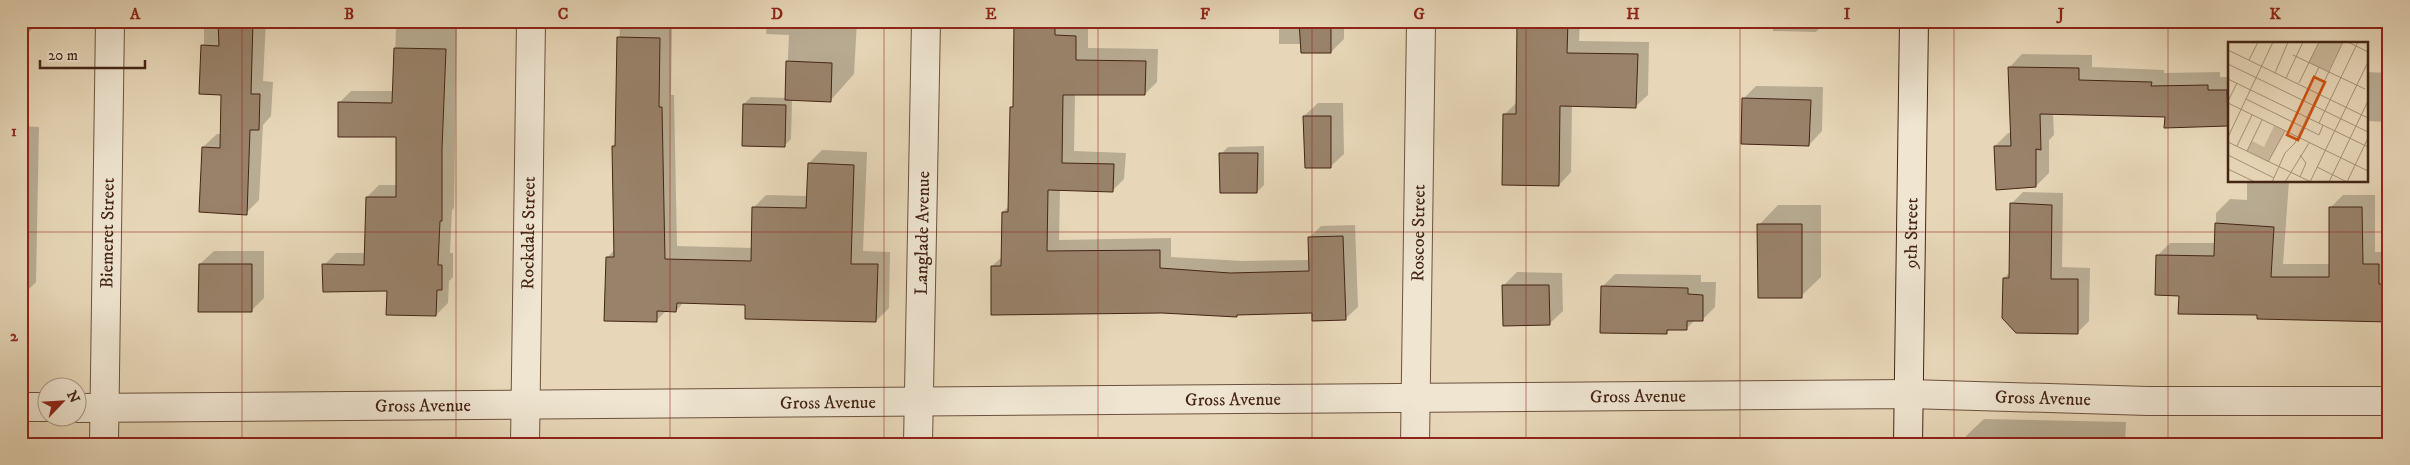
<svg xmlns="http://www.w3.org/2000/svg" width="2410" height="465" viewBox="0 0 2410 465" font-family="'IM FELL DW Pica',serif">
	<rect width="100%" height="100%" fill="#e7d7b8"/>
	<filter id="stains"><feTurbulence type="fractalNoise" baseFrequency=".004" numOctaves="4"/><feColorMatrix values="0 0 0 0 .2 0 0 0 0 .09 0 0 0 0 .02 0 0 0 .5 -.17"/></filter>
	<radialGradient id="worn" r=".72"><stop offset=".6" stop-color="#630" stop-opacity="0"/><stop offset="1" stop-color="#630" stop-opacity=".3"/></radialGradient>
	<path fill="#0003" d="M 21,21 L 39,21 L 39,22 L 26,35 L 21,35 Z
		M 204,21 L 266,21 L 263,81 L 273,82 L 271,116 L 263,125 L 259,200 L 246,213 L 203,147 L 217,134 L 222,134 L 223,93 L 202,46 L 204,44 Z
		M 338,21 L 457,21 L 454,208 L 452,210 L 450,253 L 453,253 L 453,277 L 449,281 L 448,303 L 436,315 L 389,289 L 324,265 L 336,253 L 366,253 L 367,197 L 379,185 L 397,185 L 397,136 L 339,103 L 351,91 L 394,91 L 396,26 L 338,26 Z
		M 620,21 L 744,21 L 739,26 L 672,29 L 671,95 L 674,95 L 677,246 L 753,248 L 753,208 L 766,195 L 808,196 L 809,163 L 822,150 L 867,152 L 863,251 L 890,252 L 889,308 L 876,321 L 746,304 L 684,302 L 676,311 L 667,310 L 656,321 L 607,258 L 615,249 L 614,146 L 617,143 Z
		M 767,21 L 857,21 L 854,74 L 830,101 L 792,99 L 791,139 L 784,146 L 744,104 L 751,97 L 786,98 L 789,35 L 766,34 Z
		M 1015,21 L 1088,21 L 1088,48 L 1158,49 L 1157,82 L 1145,94 L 1075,94 L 1074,151 L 1126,153 L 1124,179 L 1112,191 L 1060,189 L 1059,240 L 1171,238 L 1171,257 L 1243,261 L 1310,260 L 1309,238 L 1321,226 L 1355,225 L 1358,307 L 1345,319 L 1313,312 L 1239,314 L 1237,316 L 992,266 L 1003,256 L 1003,212 L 1010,205 L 1011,107 L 1015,104 Z
		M 1279,21 L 1344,21 L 1344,39 L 1331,52 L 1302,44 L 1279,44 Z
		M 1518,21 L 1580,21 L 1579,41 L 1649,42 L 1648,95 L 1635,107 L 1572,105 L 1571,172 L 1559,185 L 1504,115 L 1516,103 Z
		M 1773,21 L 1826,21 L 1816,32 L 1773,31 Z
		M 2022,54 L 2092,55 L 2092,67 L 2164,70 L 2164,73 L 2220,72 L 2220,77 L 2229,77 L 2229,125 L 2166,127 L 2166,116 L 2053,113 L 2054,135 L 2049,140 L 2049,173 L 2036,186 L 1995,146 L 2008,133 L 2012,133 L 2009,68 Z
		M 2366,72 L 2389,73 L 2389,122 L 2366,121 Z
		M 1756,86 L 1823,87 L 1822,131 L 1809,145 L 1743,99 Z
		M 1318,103 L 1343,103 L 1344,154 L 1330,167 L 1304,116 Z
		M 21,126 L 39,127 L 36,282 L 23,295 Z
		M 1264,146 L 1264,185 L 1257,192 L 1221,154 L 1228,147 Z
		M 2247,181 L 2289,181 L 2283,264 L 2330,264 L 2330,208 L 2343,195 L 2375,195 L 2375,252 L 2389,252 L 2389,320 L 2259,314 L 2180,294 L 2157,256 L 2170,243 L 2216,243 L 2216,213 L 2230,199 L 2247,200 Z
		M 2023,192 L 2063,193 L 2062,267 L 2090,268 L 2089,321 L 2077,333 L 2004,278 L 2010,272 L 2011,204 Z
		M 1778,205 L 1821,205 L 1821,277 L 1801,296 L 1759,225 Z
		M 214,251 L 264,251 L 264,298 L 251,311 L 200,264 Z
		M 1517,272 L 1562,273 L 1563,311 L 1549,324 L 1504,285 Z
		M 1615,274 L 1701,275 L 1701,282 L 1716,282 L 1715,307 L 1702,320 L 1695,320 L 1687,328 L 1671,328 L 1666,333 L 1602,287 Z
		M 1984,419 L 2126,422 L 2125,444 L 1966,444 L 1966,436 Z"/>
	<path fill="#99826a" stroke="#442515" d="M 218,21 L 253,21 L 251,94 L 260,94 L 259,130 L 250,130 L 247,215 L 199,212 L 202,147 L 220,148 L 221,95 L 199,94 L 201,45 L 219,46 Z
		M 1014,21 L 1055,21 L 1055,35 L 1076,36 L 1076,60 L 1146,61 L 1145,95 L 1063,95 L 1062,163 L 1114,164 L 1113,192 L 1048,190 L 1047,251 L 1160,250 L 1160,268 L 1230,273 L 1309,271 L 1308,237 L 1343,236 L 1346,320 L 1312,321 L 1312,313 L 1237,315 L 1237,317 L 1162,313 L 991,315 L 991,266 L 1001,266 L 1002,212 L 1008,212 L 1010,107 L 1013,107 Z
		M 1299,21 L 1331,21 L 1331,53 L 1301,53 Z
		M 1517,21 L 1568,21 L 1567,53 L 1638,54 L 1636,108 L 1560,106 L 1559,186 L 1502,185 L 1503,114 L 1516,114 Z
		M 617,37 L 660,38 L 659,107 L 662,107 L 665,259 L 751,261 L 752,207 L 806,208 L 808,163 L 854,165 L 851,264 L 878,264 L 876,322 L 745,319 L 745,305 L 677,303 L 676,312 L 657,311 L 657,322 L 604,321 L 606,257 L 614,257 L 612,146 L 615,146 Z
		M 394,48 L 446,49 L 442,149 L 442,221 L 440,221 L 438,265 L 442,265 L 442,290 L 437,290 L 436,316 L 386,315 L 387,291 L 323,292 L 322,264 L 364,265 L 366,197 L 396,197 L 396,137 L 338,137 L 338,102 L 392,103 Z
		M 786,61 L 832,63 L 831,102 L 785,100 Z
		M 2008,67 L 2079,68 L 2079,80 L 2152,82 L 2151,86 L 2208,85 L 2208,90 L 2227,90 L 2228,126 L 2164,128 L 2165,117 L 2040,114 L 2041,150 L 2036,149 L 2036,187 L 1996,190 L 1994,146 L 2011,146 Z
		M 1742,98 L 1811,100 L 1809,146 L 1741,144 Z
		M 743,104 L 786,105 L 785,147 L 742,146 Z
		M 1303,116 L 1331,116 L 1331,168 L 1305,168 Z
		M 1219,153 L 1258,153 L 1257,193 L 1220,193 Z
		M 2010,203 L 2052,205 L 2051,279 L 2078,279 L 2078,334 L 2016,333 L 2002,318 L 2003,278 L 2009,278 Z
		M 2329,207 L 2362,207 L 2363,264 L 2379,264 L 2379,284 L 2389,284 L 2389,322 L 2257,319 L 2257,315 L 2178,314 L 2179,296 L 2155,295 L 2156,255 L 2214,256 L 2215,223 L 2274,227 L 2271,277 L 2329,277 Z
		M 1757,224 L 1802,224 L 1802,298 L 1758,298 Z
		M 199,264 L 252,264 L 252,312 L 198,312 Z
		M 1502,285 L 1549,285 L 1550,325 L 1503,326 Z
		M 1601,286 L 1688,288 L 1688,294 L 1703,295 L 1703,321 L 1687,321 L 1687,330 L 1667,330 L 1667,334 L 1600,333 Z"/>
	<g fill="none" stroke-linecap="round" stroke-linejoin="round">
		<g stroke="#6d523e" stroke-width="30">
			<g id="street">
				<path d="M 21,407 L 48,407"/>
				<path id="s1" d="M 78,408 L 1909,394 L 2148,401 L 2389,401"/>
				<path id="s2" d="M 104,444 L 110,21"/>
				<path id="s3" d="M 525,444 L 531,21"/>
				<path id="s4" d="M 918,444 L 926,21"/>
				<path id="s5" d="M 1415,444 L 1421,21"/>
			</g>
		</g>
		<g stroke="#442515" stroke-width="30">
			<g id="secondary">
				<path id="s6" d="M 1908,444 L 1914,21"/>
			</g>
		</g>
		<use href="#street" stroke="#efe5d1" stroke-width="28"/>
		<use href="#secondary" stroke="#efe5d1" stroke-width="28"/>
	</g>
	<path fill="none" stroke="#8f2418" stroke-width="1" stroke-opacity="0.55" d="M 242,21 L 242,444M 456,21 L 456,444M 670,21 L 670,444M 884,21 L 884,444M 1098,21 L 1098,444M 1312,21 L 1312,444M 1526,21 L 1526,444M 1740,21 L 1740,444M 1954,21 L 1954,444M 2168,21 L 2168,444M 21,232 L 2389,232"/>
	<g text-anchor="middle" stroke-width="4" stroke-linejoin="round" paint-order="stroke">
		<g font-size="18" fill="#442515" stroke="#efe5d1">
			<text dy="6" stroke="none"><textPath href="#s2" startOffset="211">Biemeret Street</textPath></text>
			<text dy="6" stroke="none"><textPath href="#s3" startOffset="211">Rockdale Street</textPath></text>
			<text dy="6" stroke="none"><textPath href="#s4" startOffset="211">Langlade Avenue</textPath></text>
			<text dy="6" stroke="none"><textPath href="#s5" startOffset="211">Roscoe Street</textPath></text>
			<text dy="6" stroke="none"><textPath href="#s6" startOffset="211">9th Street</textPath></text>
			<text dy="6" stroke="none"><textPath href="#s1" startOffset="1560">Gross Avenue</textPath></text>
			<text dy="6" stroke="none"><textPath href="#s1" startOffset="1965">Gross Avenue</textPath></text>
			<text dy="6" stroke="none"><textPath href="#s1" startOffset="1155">Gross Avenue</textPath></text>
			<text dy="6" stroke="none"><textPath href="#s1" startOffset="750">Gross Avenue</textPath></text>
			<text dy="6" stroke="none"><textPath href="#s1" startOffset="345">Gross Avenue</textPath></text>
		</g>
	</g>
	<g transform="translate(2228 42)">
		<rect width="140" height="140" fill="#e7d7b8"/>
		<path d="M 91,0 L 115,0 L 100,30 L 81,20 ZM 46,84 L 57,89 L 40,120 L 19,109 L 24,99 L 36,105 Z" fill="#cbb99c"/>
		<path fill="none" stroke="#a69077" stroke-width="1" d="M 120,0 L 140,10M 0,8 L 140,76M 65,13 L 137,47M 21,18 L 30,0M 0,22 L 140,90M 47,31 L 60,0M 58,36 L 75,0M 0,37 L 140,105M 71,41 L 91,0M 81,46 L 91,25M 18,57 L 91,93 L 95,83M 0,59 L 9,41M 0,61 L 140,129M 91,81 L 130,0M 0,95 L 45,0M 0,100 L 83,140M 9,104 L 24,73M 19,109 L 34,78M 0,113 L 46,136M 40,120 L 57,89M 89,125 L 119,140M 0,127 L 27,140M 72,135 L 78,121 L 72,113M 44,140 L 57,111 L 67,101 L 115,0M 57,140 L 81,101M 82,140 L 140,20M 101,140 L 140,59M 119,140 L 140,96"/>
		<path fill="#cf510d" fill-opacity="0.15" stroke="#cf510d" stroke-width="2.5" d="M 86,35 L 97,40 L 70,98 L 59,93 Z"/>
		<rect width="140" height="140" fill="none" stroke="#442515" stroke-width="2.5"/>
	</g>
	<rect width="2410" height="465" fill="none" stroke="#e7d7b8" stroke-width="55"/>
	<g transform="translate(62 402) rotate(65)"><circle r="24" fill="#efe5d1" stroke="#ab9886"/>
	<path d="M0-4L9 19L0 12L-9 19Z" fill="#8f2418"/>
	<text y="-8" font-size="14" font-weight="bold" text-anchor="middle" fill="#442515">N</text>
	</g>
	<path d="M40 60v8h105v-8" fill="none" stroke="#442515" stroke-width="2.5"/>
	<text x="48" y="60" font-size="15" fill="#442515" stroke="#efe5d1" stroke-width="4" paint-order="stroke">20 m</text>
	<rect x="28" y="28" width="2354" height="410" fill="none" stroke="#8f2418" stroke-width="2"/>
	<g font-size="16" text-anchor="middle" font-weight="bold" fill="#8f2418">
		<text x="135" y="19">A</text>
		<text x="349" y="19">B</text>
		<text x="563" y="19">C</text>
		<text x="777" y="19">D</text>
		<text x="991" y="19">E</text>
		<text x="1205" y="19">F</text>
		<text x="1419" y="19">G</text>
		<text x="1633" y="19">H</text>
		<text x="1847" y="19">I</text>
		<text x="2061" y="19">J</text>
		<text x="2275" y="19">K</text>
		<text x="14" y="136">1</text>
		<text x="14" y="341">2</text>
	</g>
	<rect width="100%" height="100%" filter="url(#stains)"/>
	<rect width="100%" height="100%" fill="url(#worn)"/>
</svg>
